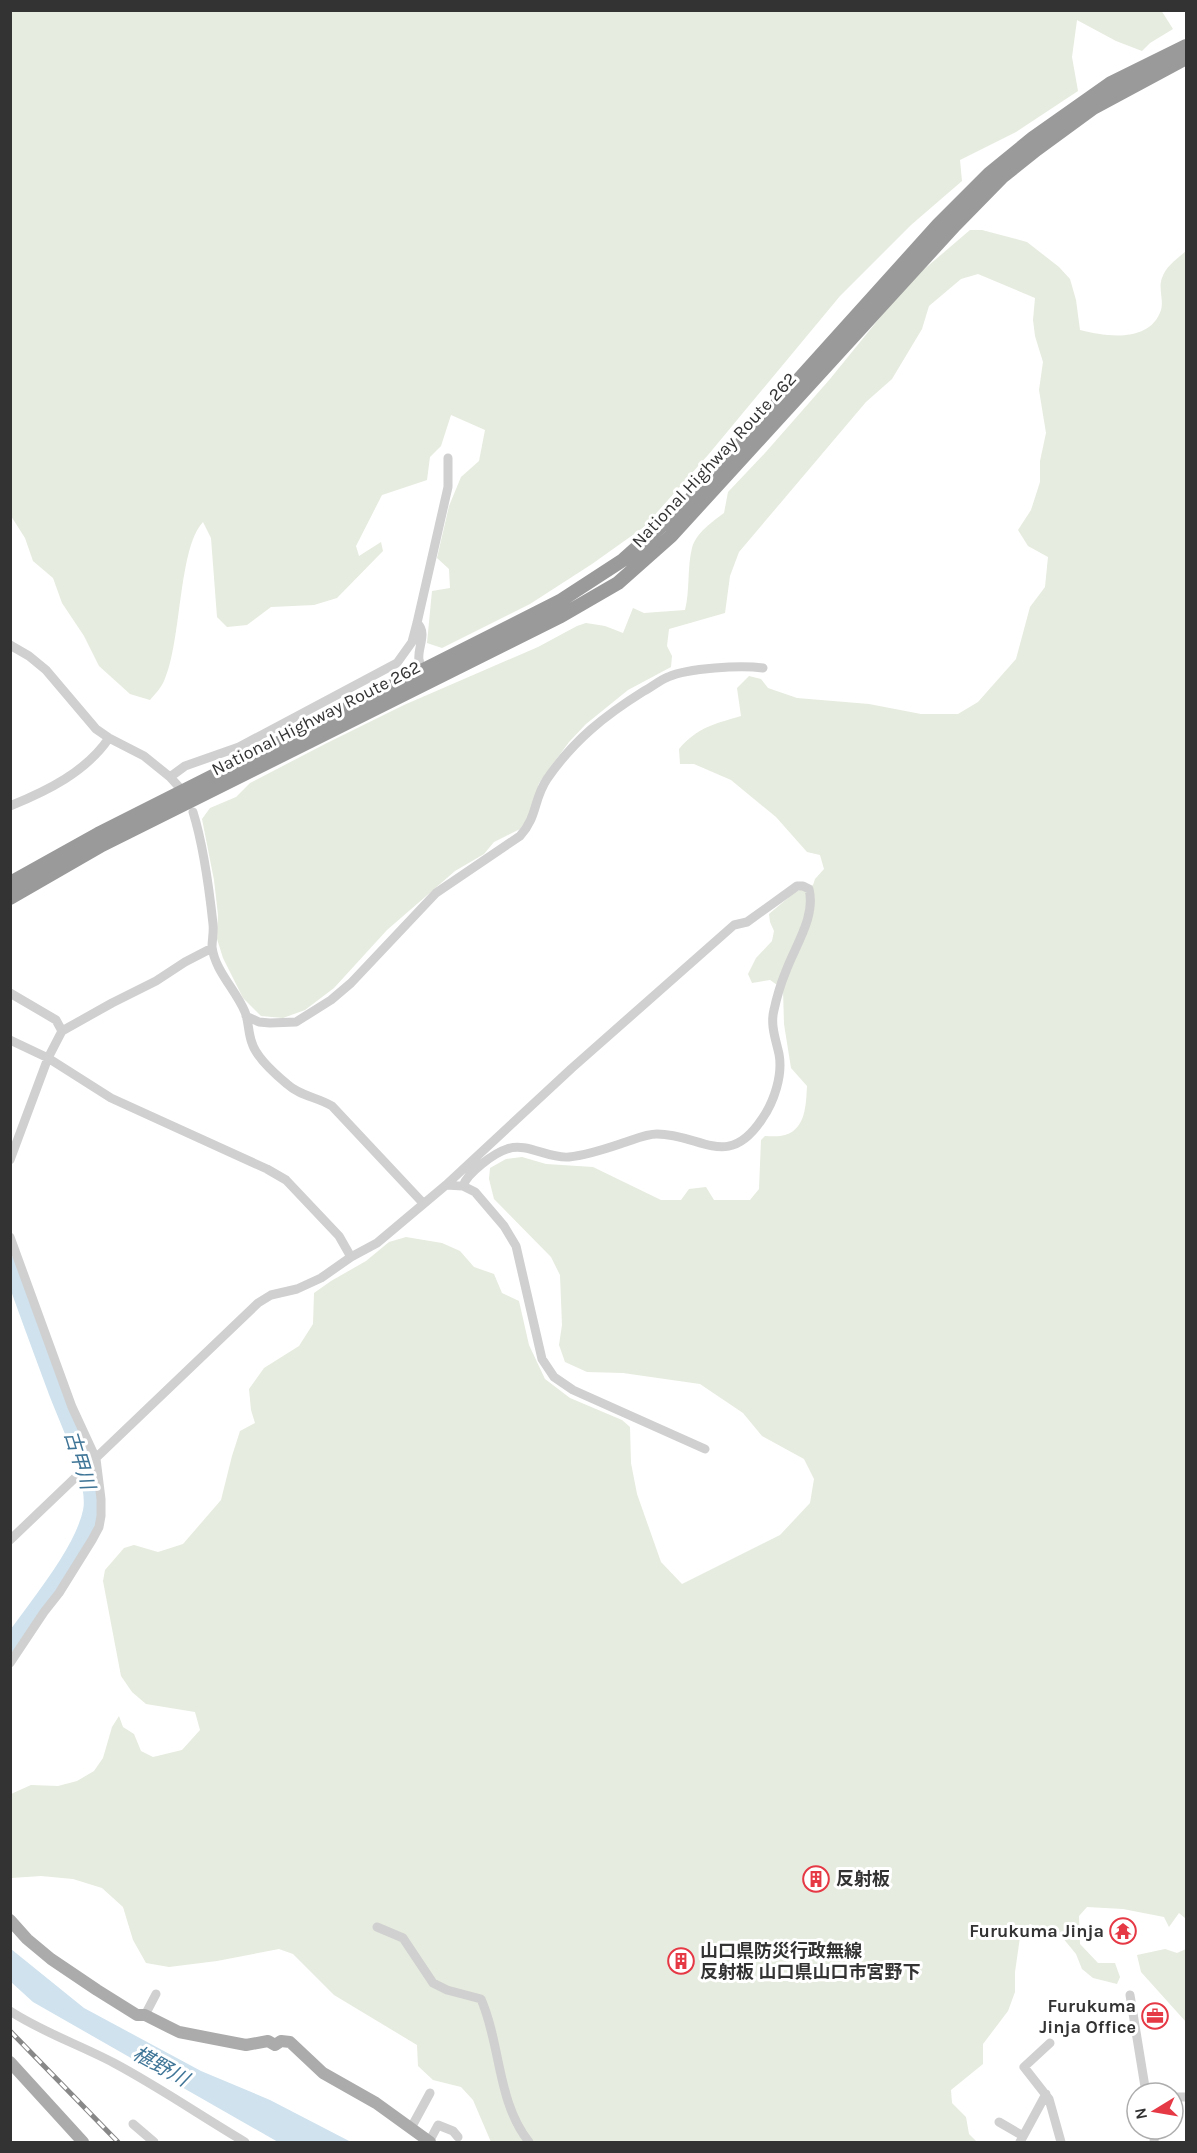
<svg xmlns="http://www.w3.org/2000/svg" width="1197" height="2153" viewBox="0 0 1197 2153" font-family="Karla,'Noto Sans JP',sans-serif">
	<rect width="100%" height="100%" fill="#fff"/>
	<path fill="#e6ecdf" d="M 1161,10 L 1173,29 L 1150,43 L 1142,51 L 1116,41 L 1077,20 L 1072,57 L 1078,91 L 1016,132 L 960,160 L 962,181 L 911,225 L 840,296 L 708,455 L 644,527 L 592,564 L 530,604 L 442,648 L 427,643 L 432,591 L 450,588 L 449,569 L 437,558 L 449,506 L 461,477 L 479,461 L 485,430 L 451,415 L 441,446 L 430,457 L 427,480 L 382,495 L 356,546 L 359,556 L 381,542 L 383,551 L 337,598 L 314,605 L 271,607 L 247,625 L 227,627 L 217,617 L 211,538 L 203,522 C 178,548 182,642 164,681 C 161,688 155,694 150,700 L 130,694 L 99,666 L 84,636 L 62,603 L 53,578 L 33,561 L 25,538 L 11,516 L 11,11 Z
		M 970,230 L 982,230 L 1027,242 L 1059,267 L 1070,279 L 1076,300 L 1080,330 C 1107,337 1150,343 1161,310 C 1164,300 1158,288 1162,278 C 1166,266 1177,259 1186,251 L 1186,1919 L 1179,1913 L 1169,1927 L 1164,1917 L 1123,1909 L 1087,1907 L 1079,1916 L 1080,1944 L 1098,1963 L 1115,1963 L 1120,1977 L 1117,1984 L 1093,1978 L 1082,1969 L 1076,1954 L 1062,1937 L 1030,1924 L 1021,1930 L 1015,1972 L 1015,1992 L 1008,2011 L 983,2044 L 983,2064 L 951,2090 L 952,2103 L 966,2117 L 969,2134 L 977,2142 L 491,2142 L 473,2100 L 461,2087 L 433,2080 L 418,2066 L 417,2045 L 334,1995 L 293,1954 L 279,1949 L 217,1961 L 169,1967 L 146,1963 L 133,1940 L 123,1907 L 102,1888 L 73,1879 L 41,1876 L 11,1878 L 11,1794 L 31,1785 L 58,1786 L 77,1781 L 94,1771 L 103,1758 L 112,1727 L 119,1716 L 123,1727 L 134,1734 L 141,1751 L 153,1757 L 182,1750 L 200,1730 L 195,1712 L 146,1704 L 132,1692 L 121,1676 L 103,1581 L 105,1570 L 124,1548 L 134,1545 L 158,1552 L 183,1544 L 221,1500 L 232,1456 L 240,1431 L 255,1423 L 251,1410 L 249,1389 L 264,1368 L 299,1346 L 313,1324 L 314,1293 L 331,1281 L 366,1261 L 389,1242 L 406,1237 L 442,1243 L 460,1251 L 474,1267 L 494,1274 L 502,1293 L 519,1301 L 529,1345 L 545,1379 L 570,1398 L 622,1420 L 630,1427 L 631,1463 L 637,1494 L 661,1562 L 682,1584 L 780,1535 L 810,1503 L 814,1479 L 804,1459 L 762,1436 L 743,1413 L 700,1384 L 623,1373 L 587,1372 L 565,1362 L 559,1345 L 562,1325 L 560,1275 L 551,1257 L 494,1199 L 489,1179 L 490,1168 L 506,1159 L 522,1157 L 546,1164 L 593,1167 L 661,1200 L 681,1200 L 689,1189 L 706,1187 L 714,1200 L 750,1200 L 759,1189 L 761,1140 L 765,1136 C 771,1136 779,1137 785,1135 C 806,1129 806,1104 807,1086 L 791,1068 L 784,1024 L 783,989 L 770,980 L 752,983 L 748,974 L 756,958 L 772,941 L 774,931 L 770,922 L 769,914 L 795,892 L 813,885 L 815,879 L 824,869 L 820,855 L 807,852 L 776,817 L 731,780 L 694,764 L 680,764 L 679,749 C 698,727 714,724 741,716 L 737,688 L 749,676 L 761,679 L 768,688 L 797,698 L 869,704 L 921,714 L 958,714 L 978,702 L 1016,659 L 1030,607 L 1045,587 L 1048,557 L 1028,546 L 1018,530 L 1031,510 L 1040,482 L 1040,461 L 1046,433 L 1039,390 L 1043,362 L 1035,336 L 1033,320 L 1035,298 L 978,274 L 961,279 L 929,306 L 922,329 L 892,379 L 866,402 L 739,552 L 730,576 L 725,613 L 669,629 L 667,646 L 672,656 L 671,667 L 628,690 L 586,724 L 569,742 L 539,783 L 529,818 L 520,829 L 494,842 L 484,854 L 455,871 L 387,930 L 334,988 L 305,1010 L 283,1018 L 261,1016 L 243,998 L 223,958 L 217,939 L 218,915 L 214,880 L 202,819 L 210,808 L 236,797 L 250,783 L 327,743 L 404,705 L 538,647 L 577,626 L 586,623 L 605,626 L 623,633 L 633,608 L 644,613 L 685,610 C 690,590 687,568 692,548 C 696,533 713,521 724,513 L 728,492 L 765,453 L 830,379 L 908,283 Z
		M 1165,1949 L 1177,1953 L 1186,1949 L 1186,2022 L 1141,1972 L 1137,1955 Z"/>
	<path fill="#cfe2ee" d="M 11,1949 L 84,2008 L 201,2071 L 270,2100 L 351,2142 L 278,2142 L 33,2002 L 11,1982 Z"/>
	<g fill="none" stroke-linecap="round" stroke-linejoin="round">
		<path stroke="#cfe2ee" stroke-width="16" d="M 10,1264 C 25,1307 41,1350 57,1393 C 68,1422 97,1481 91,1511 C 83,1552 35,1608 10,1644"/>
		<path stroke="#d0d0d0" stroke-width="9" d="M 417,623 C 428,633 417,648 419,660 C 420,665 423,670 425,674
			M 10,645 L 29,656 L 46,670 L 96,729 L 109,738 L 144,756 L 170,777 L 179,787
			M 170,777 L 185,766 L 239,747 L 397,663 L 412,642 L 417,623 L 448,487 L 448,458
			M 10,806 C 47,791 86,772 109,738
			M 193,812 C 204,847 209,887 213,924 C 214,932 212,939 212,947 C 215,971 236,990 245,1012 C 249,1022 248,1033 252,1043 C 256,1057 275,1074 287,1084 C 300,1096 317,1097 332,1106 L 423,1203
			M 10,993 L 56,1020 L 62,1031
			M 246,1016 L 259,1022 L 270,1023 L 296,1022 L 331,1000 L 351,983 L 436,893 L 520,836 C 538,816 533,800 547,779 C 574,740 604,716 644,691 C 652,687 660,680 668,677 C 688,668 741,665 763,668
			M 10,1040 L 48,1058 L 111,1098 L 267,1169 L 286,1180 L 339,1236 L 351,1257
			M 10,1160 L 48,1058 L 62,1031 L 112,1003 L 156,981 L 185,962 L 212,948
			M 446,1185 L 463,1186 L 475,1192 L 504,1226 L 516,1246 L 542,1359 L 554,1377 L 573,1390 L 705,1449
			M 10,1237 L 72,1407 L 96,1459 L 101,1499 L 101,1516 L 99,1527 L 92,1540 L 59,1593 L 44,1612 L 10,1663
			M 10,1540 L 258,1303 L 271,1295 L 297,1289 L 321,1278 L 351,1257 L 377,1243 L 446,1185 L 572,1068 L 734,925 L 747,922 L 797,886 L 803,886 L 809,889 C 816,917 795,946 786,971 C 781,983 777,996 774,1010 C 770,1025 776,1040 779,1054 C 783,1075 774,1102 762,1119 C 728,1171 701,1134 657,1134 C 647,1134 635,1139 626,1142 C 608,1148 589,1155 569,1157 C 548,1159 527,1142 507,1149 C 494,1153 467,1173 463,1186
			M 377,1927 L 403,1938 L 433,1983 L 447,1990 L 481,1999 C 501,2045 497,2102 529,2142
			M 1130,1995 L 1146,2093
			M 10,2011 C 42,2032 80,2045 114,2063 C 159,2087 201,2116 245,2142
			M 145,2015 L 156,1994
			M 1050,2043 L 1024,2067 L 1049,2099 L 1061,2142
			M 1173,2097 L 1186,2097
			M 999,2122 L 1023,2136
			M 133,2124 L 154,2142
			M 411,2128 L 430,2093
			M 429,2142 L 438,2125 L 453,2131 L 458,2137
			M 1020,2142 L 1046,2094
			M 1154,2142 L 1155,2129"/>
		<path stroke="#ababab" stroke-width="12" d="M 10,1920 L 27,1939 L 51,1959 L 97,1990 L 137,2015 L 145,2015 L 179,2032 L 246,2045 L 268,2041 L 275,2045 L 281,2041 L 290,2042 L 323,2073 L 376,2103 L 430,2142
			M 10,2062 L 83,2142"/>
		<path stroke="#9a9a9a" stroke-width="14" d="M 10,883 L 98,834 L 560,601 L 623,560 L 689,501 L 938,225 L 989,174 L 1033,138 L 1111,83 L 1186,46
			M 10,898 L 102,845 L 561,616 L 618,583 L 671,536 L 955,225 L 1002,177 L 1037,149 L 1093,108 L 1186,58"/>
		<g stroke="#888" stroke-width="5">
			<path id="rail" d="M 10,2031 L 118,2142"/>
		</g>
		<use href="#rail" stroke="#fff" stroke-width="3" stroke-dasharray="9" stroke-linecap="butt"/>
	</g>
	<defs>
		<g id="building-ring" transform="scale(1.35)"><circle r="9.5" fill="#fff" stroke="#e63946" stroke-width="1.5"/><path d="M-4-6H4V6H1V3H-1V6H-4ZM-2.5-4.3h1.7v1.8h-1.7ZM.8-4.3h1.7v1.8H.8ZM-2.5-1h1.7V.8h-1.7ZM.8-1h1.7V.8H.8Z" fill="#e63946"/></g>
		<g id="temple-ring" transform="scale(1.35)"><circle r="9.5" fill="#fff" stroke="#e63946" stroke-width="1.5"/><path d="M0-6L5-2H3V0L6.5 2.5H4V6H1.5V3h-3V6H-4V2.5H-6.5L-3 0V-2H-5Z" fill="#e63946"/></g>
		<g id="office-ring" transform="scale(1.35)"><circle r="9.5" fill="#fff" stroke="#e63946" stroke-width="1.5"/><path d="M-6-3h4V-5.5h4V-3h4V5H-6ZM-1-4.5V-3h2v-1.5ZM-6 0V1H6V0Z" fill="#e63946"/></g>
	</defs>
	<g fill-rule="evenodd">
		<use href="#building-ring" x="816" y="1879"/>
		<use href="#temple-ring" x="1123" y="1931"/>
		<use href="#building-ring" x="681" y="1961"/>
		<use href="#office-ring" x="1155" y="2016"/>
	</g>
	<g text-anchor="middle" stroke-width="6" stroke-linejoin="round" paint-order="stroke">
		<g font-size="18" fill="#333" stroke="#fff">
			<text transform="translate(714 460) rotate(-47)" y="6">National Highway Route 262</text>
			<text transform="translate(316 718) rotate(-27)" y="6">National Highway Route 262</text>
		</g>
		<g font-size="18" font-weight="bold" fill="#333" stroke="#fff" text-anchor="start">
			<text x="836" y="1885">反射板</text>
			<text x="1104" y="1937" text-anchor="end">Furukuma Jinja</text>
			<text x="700" y="1957">山口県防災行政無線<tspan x="700" dy="21">反射板 山口県山口市宮野下</tspan></text>
			<text x="1136" y="2012" text-anchor="end">Furukuma<tspan x="1136" dy="21">Jinja Office</tspan></text>
		</g>
		<g font-size="20" font-style="italic" fill="#3f7597" stroke="#fff">
			<text transform="translate(80 1460) rotate(73)" y="7">古甲川</text>
			<text transform="translate(161 2066) rotate(29)" y="7">椹野川</text>
		</g>
	</g>
	<rect width="1197" height="2153" fill="none" stroke="#333333" stroke-width="24"/>
	<g transform="translate(1155 2111) rotate(259)"><circle r="28" fill="#ffffff" stroke="#adadad" stroke-width="1.5"/>
	<path d="M0-4.5L10 22L0 15L-10 22Z" fill="#e63946"/>
	<text y="-9" font-size="16" font-weight="bold" text-anchor="middle" fill="#333333">N</text>
	</g>
</svg>
